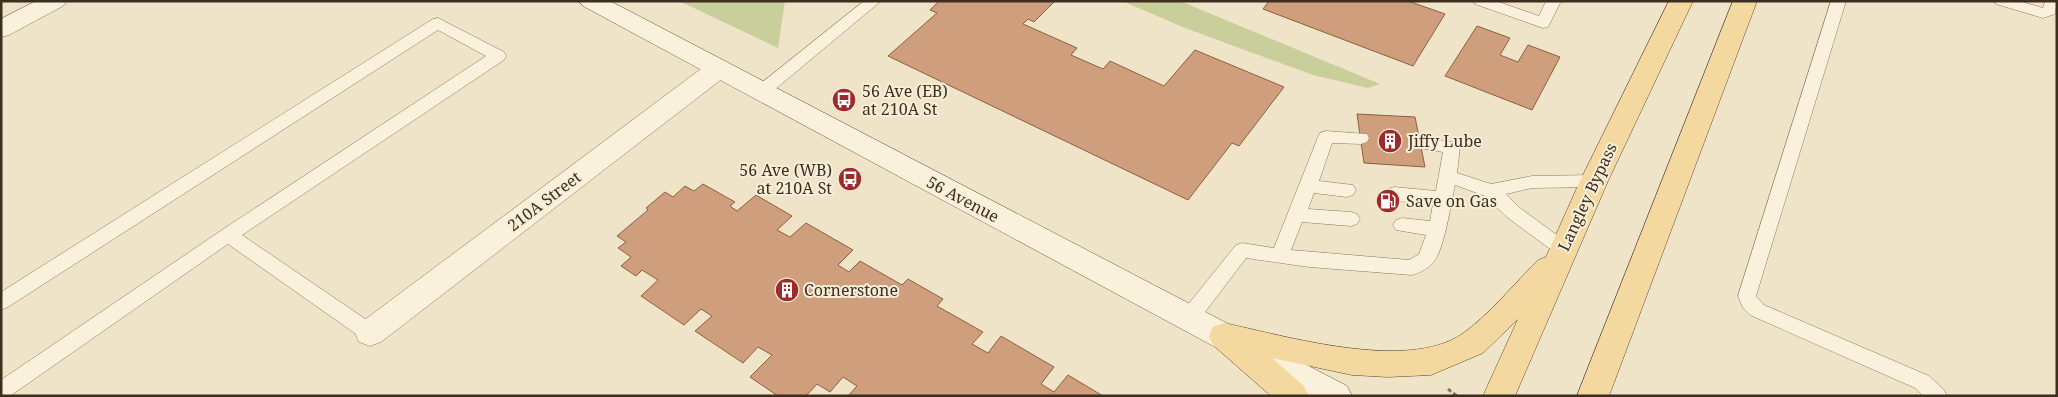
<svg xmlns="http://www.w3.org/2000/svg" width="2058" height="397" viewBox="0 0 2058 397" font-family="'Noto Serif',serif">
	<rect width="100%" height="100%" fill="#f0e4c8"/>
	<path fill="#c9cf9b" d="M 679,1 L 785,1 L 778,48 Z
		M 1122,1 L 1180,1 L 1380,84 L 1368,88 L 1313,75 L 1185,28 Z"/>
	<path fill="#cf9f7d" stroke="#8d5f41" d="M 939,1 L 1055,1 L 1034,22 L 1028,19 L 1023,24 L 1077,48 L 1071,55 L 1103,69 L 1110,61 L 1164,86 L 1195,50 L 1284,87 L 1239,146 L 1232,143 L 1188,200 L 888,56 L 937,13 L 930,10 Z
		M 1269,1 L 1408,1 L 1445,14 L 1413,66 L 1263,9 Z
		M 1477,26 L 1510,38 L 1500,55 L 1518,62 L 1528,45 L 1560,57 L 1532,110 L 1445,76 Z
		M 1357,114 L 1415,117 L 1425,167 L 1364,163 Z
		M 703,184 L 735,202 L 730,206 L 737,211 L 756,195 L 792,216 L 777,230 L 790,237 L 806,223 L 853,250 L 838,265 L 849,272 L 860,261 L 902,285 L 908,279 L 943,299 L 937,306 L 983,332 L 972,344 L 988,353 L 1001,336 L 1054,367 L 1041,384 L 1054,392 L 1068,375 L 1103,396 L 848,396 L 857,386 L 843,377 L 830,392 L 817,384 L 806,396 L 778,396 L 750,377 L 772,355 L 758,347 L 743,363 L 695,331 L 712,316 L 701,309 L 684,325 L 641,296 L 658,280 L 642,270 L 636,276 L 621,266 L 631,257 L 618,248 L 626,242 L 617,236 L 648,210 L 646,208 L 665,192 L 673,197 L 685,186 L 694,191 Z"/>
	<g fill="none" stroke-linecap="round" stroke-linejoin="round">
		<g stroke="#8d765c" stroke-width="1">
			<path id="service" d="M 864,1 L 881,1 L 767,96 L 761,98 L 755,96 L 753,92 L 755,88 Z
				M 1473,1 L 1496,1 L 1539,16 L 1546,1 L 1561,1 L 1548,27 L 1543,28 L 1475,4 Z
				M 1831,1 L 1846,1 L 1756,296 L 1764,305 L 1929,376 L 1944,390 L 1947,396 L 1923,396 L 1915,388 L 1750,315 L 1743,308 L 1738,296 Z
				M 1994,1 L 2019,1 L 2043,8 L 2045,1 L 2057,1 L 2055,14 L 2043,18 L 1996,4 Z
				M 438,18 L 504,52 L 506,56 L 504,60 L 242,235 L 377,327 L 380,333 L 377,339 L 370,341 L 363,339 L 228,244 L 10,396 L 1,396 L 1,380 L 222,230 L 486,56 L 438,30 L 8,307 L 1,310 L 1,292 L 433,19 Z
				M 1326,131 L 1367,134 L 1369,138 L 1367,142 L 1361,144 L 1332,143 L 1319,181 L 1353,185 L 1356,190 L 1353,195 L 1347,197 L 1314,193 L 1308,209 L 1351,212 L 1357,214 L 1360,219 L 1357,224 L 1351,226 L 1302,222 L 1291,250 L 1409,260 L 1419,254 L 1426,235 L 1396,230 L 1393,225 L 1396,220 L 1402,218 L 1430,221 L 1433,204 L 1394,201 L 1388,199 L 1385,194 L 1388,189 L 1394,187 L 1436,191 L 1443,152 L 1414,147 L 1412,143 L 1414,139 L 1420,137 L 1458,143 L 1460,147 L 1457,173 L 1491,184 L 1532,176 L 1594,175 L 1600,176 L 1603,181 L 1600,186 L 1594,187 L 1532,188 L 1506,194 L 1520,208 L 1569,244 L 1572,249 L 1569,254 L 1563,256 L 1557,254 L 1508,218 L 1485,196 L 1455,185 C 1451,202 1444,253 1432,264 C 1427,269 1419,273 1412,275 L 1309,267 L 1246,258 L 1196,324 L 1189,326 L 1182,324 L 1179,318 L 1182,312 L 1236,245 L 1242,243 L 1274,248 L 1318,137 L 1320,133 Z"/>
		</g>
		<g stroke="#8d765c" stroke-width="1">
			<path id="minor" d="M 36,1 L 67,1 L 63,6 L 9,35 L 1,37 L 1,19 Z
				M 718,61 L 727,63 L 730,69 L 727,75 L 381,342 L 370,346 L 359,342 L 355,333 L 359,324 L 709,63 Z"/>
		</g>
		<g stroke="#6f573f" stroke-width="1">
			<path id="secondary" d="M 579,1 L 610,1 L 1347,386 L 1352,396 L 1306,396 L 583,6 Z"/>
		</g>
		<g stroke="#5b4430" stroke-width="1">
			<path id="primary" d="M 1669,1 L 1693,1 L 1608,181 L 1515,396 L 1483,396 L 1518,319 L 1483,353 L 1431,375 L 1388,377 L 1352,375 L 1272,358 L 1304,386 L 1309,396 L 1271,396 L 1213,345 L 1209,336 L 1213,327 L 1224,323 C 1286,336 1407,372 1462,334 C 1488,316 1515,283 1538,260 L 1546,257 L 1580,181 Z
				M 1733,1 L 1757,1 L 1609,396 L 1577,396 Z"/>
		</g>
		<path stroke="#8d765c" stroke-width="3" stroke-dasharray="4 2.5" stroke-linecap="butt" d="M 1448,389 L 1457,396"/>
		<use href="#service" fill="#faf1dc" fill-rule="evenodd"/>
		<use href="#minor" fill="#faf1dc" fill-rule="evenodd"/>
		<use href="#secondary" fill="#faf1dc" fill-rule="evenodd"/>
		<use href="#primary" fill="#f3d9a0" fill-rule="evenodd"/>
	</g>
	<defs>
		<g id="bus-disc" transform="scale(1.25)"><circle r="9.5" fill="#9e2a2b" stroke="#f7eed8"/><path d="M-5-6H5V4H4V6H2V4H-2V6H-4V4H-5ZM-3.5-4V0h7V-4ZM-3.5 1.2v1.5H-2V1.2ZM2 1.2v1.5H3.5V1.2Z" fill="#fff"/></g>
		<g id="building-disc" transform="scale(1.25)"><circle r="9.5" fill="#9e2a2b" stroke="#f7eed8"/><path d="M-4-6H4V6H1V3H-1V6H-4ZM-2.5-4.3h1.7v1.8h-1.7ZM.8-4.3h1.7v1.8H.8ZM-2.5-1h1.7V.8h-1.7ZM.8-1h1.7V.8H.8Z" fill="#fff"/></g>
		<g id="fuel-disc" transform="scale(1.25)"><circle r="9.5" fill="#9e2a2b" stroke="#f7eed8"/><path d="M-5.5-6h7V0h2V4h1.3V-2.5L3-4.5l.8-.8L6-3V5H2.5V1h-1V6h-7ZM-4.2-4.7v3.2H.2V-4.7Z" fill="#fff"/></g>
	</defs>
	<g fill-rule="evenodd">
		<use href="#bus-disc" x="844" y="100"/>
		<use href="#building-disc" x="1390" y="141"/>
		<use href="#bus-disc" x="850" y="179"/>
		<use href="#fuel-disc" x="1388" y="201"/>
		<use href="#building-disc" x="787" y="290"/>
	</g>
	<g text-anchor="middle" stroke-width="4" stroke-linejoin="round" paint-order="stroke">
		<g font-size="16" fill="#3d2e20" stroke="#f7eed8" text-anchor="start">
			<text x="862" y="97">56 Ave (EB)<tspan x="862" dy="18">at 210A St</tspan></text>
			<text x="1408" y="147">Jiffy Lube</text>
			<text x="832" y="176" text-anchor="end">56 Ave (WB)<tspan x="832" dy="18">at 210A St</tspan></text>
			<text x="1406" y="207">Save on Gas</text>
			<text x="804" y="296">Cornerstone</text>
		</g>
		<g font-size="16" fill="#3d2e20" stroke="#f7eed8">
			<text transform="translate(1587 197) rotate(-65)" y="6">Langley Bypass</text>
			<text transform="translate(963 199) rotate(28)" y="6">56 Avenue</text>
			<text transform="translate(544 201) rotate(-37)" y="6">210A Street</text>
		</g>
	</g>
	<rect width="2058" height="397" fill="none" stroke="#3d2e20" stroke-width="5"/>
</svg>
